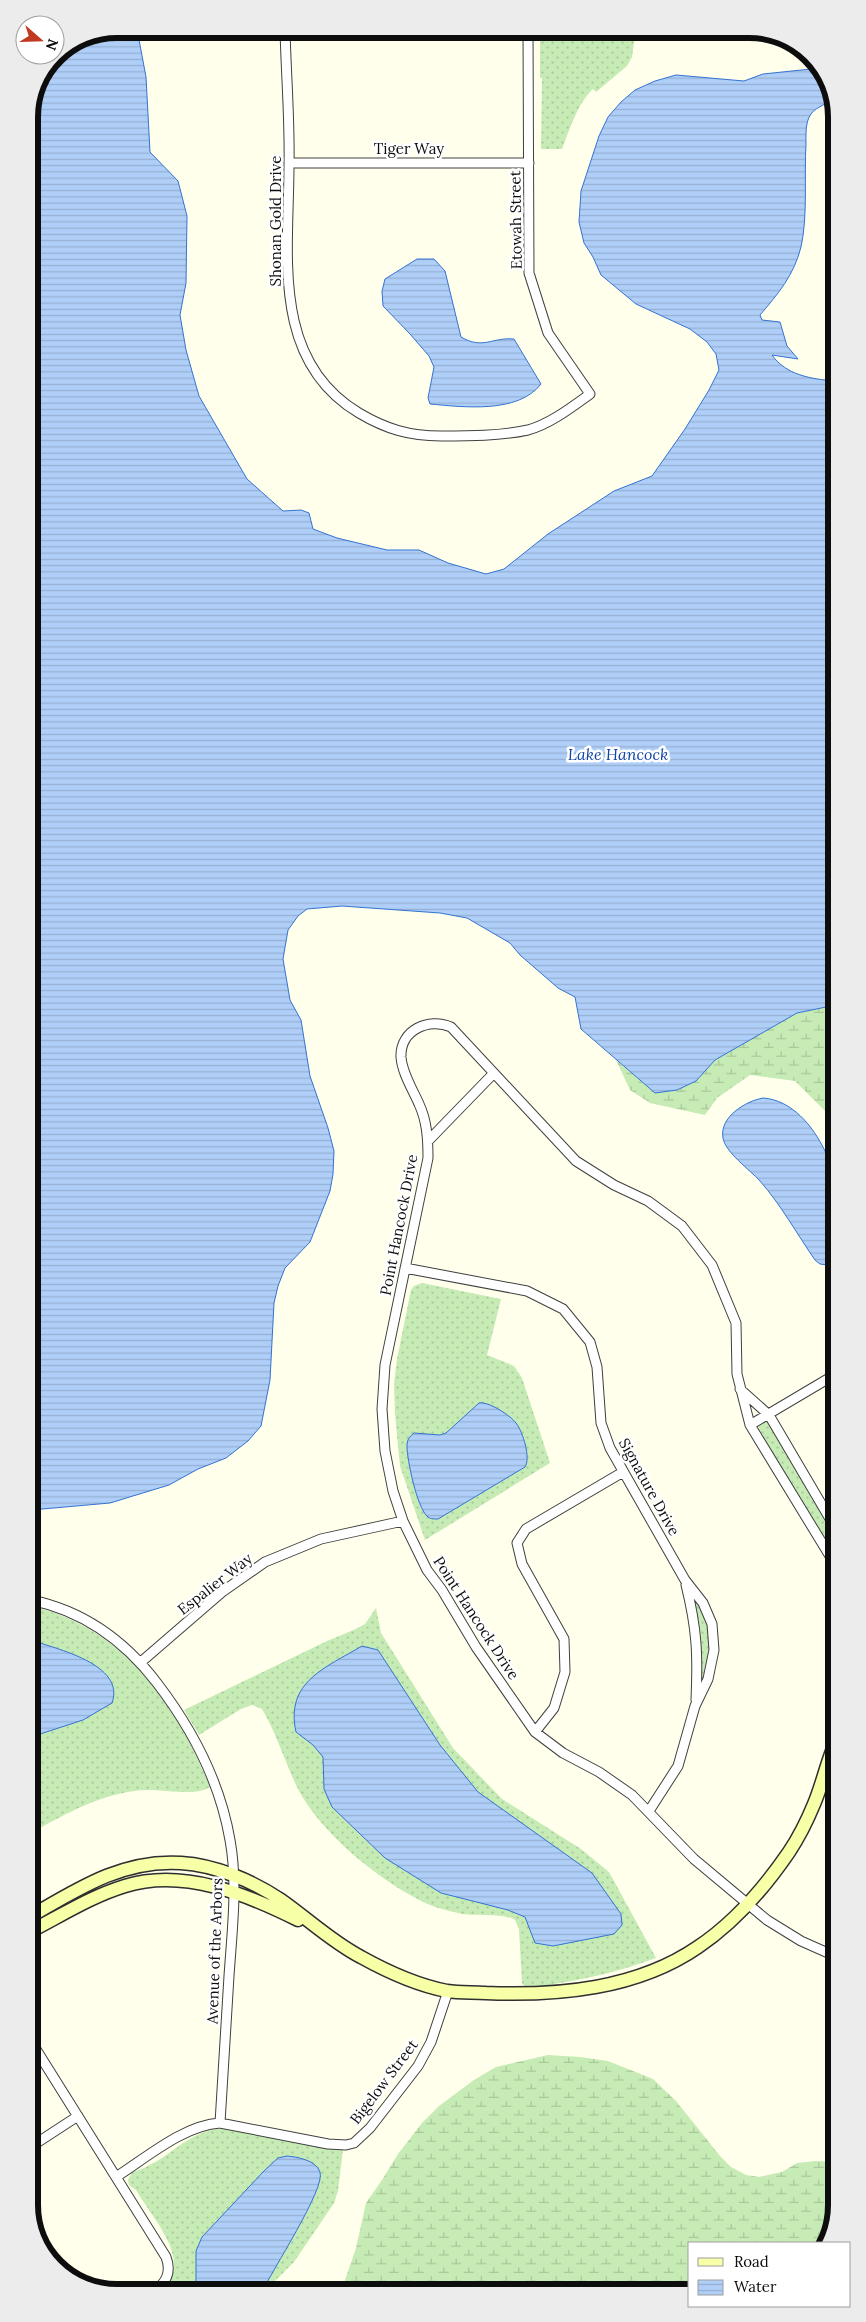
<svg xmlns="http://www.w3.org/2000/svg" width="866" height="2322" viewBox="0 0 866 2322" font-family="Lora,serif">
	<defs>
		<pattern id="grass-dots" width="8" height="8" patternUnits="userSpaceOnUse" patternTransform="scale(1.25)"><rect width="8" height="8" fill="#c6ebb5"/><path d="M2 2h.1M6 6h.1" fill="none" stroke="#a9c89a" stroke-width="1.8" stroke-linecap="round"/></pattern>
		<pattern id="wetland-marsh" width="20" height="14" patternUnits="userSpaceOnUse" patternTransform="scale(1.25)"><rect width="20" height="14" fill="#c6ebb5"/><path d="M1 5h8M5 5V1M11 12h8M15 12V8" fill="none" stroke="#a9c89a"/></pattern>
		<pattern id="water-rules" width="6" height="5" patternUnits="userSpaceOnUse" patternTransform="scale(1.25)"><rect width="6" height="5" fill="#afcef8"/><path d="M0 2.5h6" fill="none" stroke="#95b0d3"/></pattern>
	</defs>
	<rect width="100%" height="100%" fill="#ffffec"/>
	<path fill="url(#grass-dots)" d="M 540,33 L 635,34 L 632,57 L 627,66 L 596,92 L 593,89 C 577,104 570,129 562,149 L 541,149 L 542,78 L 540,78 Z
		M 422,1283 L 501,1299 L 487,1355 L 514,1366 L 522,1378 L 550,1463 L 425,1540 L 400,1466 L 395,1414 L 394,1384 L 397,1359 L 411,1290 L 414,1286 Z
		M 764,1421 L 769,1423 L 836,1536 L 836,1560 L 759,1430 L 758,1425 Z
		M 690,1590 C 714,1617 713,1655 700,1687 Z
		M 31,1606 C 124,1628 176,1703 210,1787 C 196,1797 163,1789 146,1790 C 104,1792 67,1813 31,1833 Z
		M 376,1608 L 381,1633 L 453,1748 L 502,1799 L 581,1849 L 609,1872 L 656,1958 C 621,1971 591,1978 554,1984 C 544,1985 530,1994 522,1983 L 519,1929 L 515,1920 C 505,1913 477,1916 463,1914 C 453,1912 440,1909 430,1905 C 384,1885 321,1834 298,1789 C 285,1763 277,1734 262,1709 L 252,1705 L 241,1709 L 199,1735 L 184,1710 L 327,1641 L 356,1629 L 365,1624 Z
		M 216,2129 L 229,2129 L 329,2149 L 343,2149 L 338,2191 L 334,2203 L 294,2262 L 275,2281 L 272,2292 L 158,2293 C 198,2264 153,2220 136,2190 L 129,2185 L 128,2180 L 132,2172 C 163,2165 184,2134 216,2129 Z"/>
	<path fill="url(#wetland-marsh)" d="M 836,1005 L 836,1145 L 834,1120 L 795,1081 L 750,1075 L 717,1098 L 705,1115 L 650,1103 L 630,1090 L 616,1060 L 655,1093 L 696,1081 L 715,1060 L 797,1013 Z
		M 548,2055 L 580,2057 L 608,2061 L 653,2079 L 676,2101 L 720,2156 L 731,2167 L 746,2175 L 759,2177 L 782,2172 L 797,2163 L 816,2161 L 837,2162 L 837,2206 L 824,2243 L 690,2243 L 690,2291 L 341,2292 L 356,2248 L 366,2203 L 382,2180 L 398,2154 L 422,2123 L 439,2106 L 474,2080 L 496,2067 Z"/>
	<path fill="url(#water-rules)" stroke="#3373d2" d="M 117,29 L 137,29 L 146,77 L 150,152 L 178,181 L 187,216 L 186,283 L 180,315 L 186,350 L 199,396 L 247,479 L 283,511 L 301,510 L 309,513 L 313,529 L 337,538 L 387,550 L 419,550 L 448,563 L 486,574 L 504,569 L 548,534 L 614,491 L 652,476 L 685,429 L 709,390 L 719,370 L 716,354 L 707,342 L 690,329 L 636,304 L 601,275 L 593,257 L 584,243 L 579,222 L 581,191 L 599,136 L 608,117 L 621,102 L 635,90 L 655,81 L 676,75 L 744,81 L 763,74 L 811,69 L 823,75 L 832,91 L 830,101 C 824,105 814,109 811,114 C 805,122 806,136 806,144 C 804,178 808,215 801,247 C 794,275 778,294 760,315 L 762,320 L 780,322 L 787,346 L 798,359 L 772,355 C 786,375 811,379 835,381 L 836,1005 L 797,1013 L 715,1060 L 696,1081 L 677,1090 L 655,1093 L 581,1029 L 575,997 L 558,988 L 520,955 L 510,943 L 467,918 L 440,913 L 342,906 L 307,909 L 298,916 L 288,930 L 283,959 L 290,1000 L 301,1020 L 310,1076 L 328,1128 L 334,1151 L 333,1174 L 330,1191 L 310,1242 L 285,1268 L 278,1286 L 274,1303 L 270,1380 L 261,1426 L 248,1441 L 226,1458 L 198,1469 L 169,1485 L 110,1503 L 31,1510 L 29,111 L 55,54 L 83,35 Z
		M 417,259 L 434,259 L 445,271 L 461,337 C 483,350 492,337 514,339 L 541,384 C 518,414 463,407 430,404 L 428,398 L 434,367 L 429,356 L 410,334 L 383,306 L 382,291 L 385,279 Z
		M 763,1098 C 792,1100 813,1126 825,1151 C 829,1162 829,1174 836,1184 L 836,1266 L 820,1264 L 815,1260 C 797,1234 781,1205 760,1181 C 750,1170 725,1152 723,1138 C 719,1117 746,1101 763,1098 Z
		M 479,1403 C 488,1401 510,1415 516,1423 C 523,1432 531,1458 525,1467 L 438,1519 C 433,1519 430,1519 427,1516 C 417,1507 407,1460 407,1446 C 407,1440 409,1437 414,1433 L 440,1435 L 446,1433 Z
		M 31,1640 C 56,1649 126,1664 112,1703 L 83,1720 L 31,1737 Z
		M 362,1646 L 378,1650 L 440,1745 L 478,1792 L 592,1873 L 621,1914 L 622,1925 L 614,1934 L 553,1946 L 535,1943 L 525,1917 L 508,1910 L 441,1893 L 385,1858 L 332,1807 L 324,1789 L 323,1757 L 313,1745 L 296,1732 C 285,1682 325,1668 362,1646 Z
		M 287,2156 C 297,2157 316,2160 320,2172 C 326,2188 271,2272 262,2292 L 190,2293 L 196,2283 L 196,2251 L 202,2237 L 264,2171 L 278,2158 Z"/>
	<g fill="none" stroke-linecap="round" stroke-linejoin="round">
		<g stroke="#404040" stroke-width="11">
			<path id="street" d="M 285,29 C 286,74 290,120 289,165 C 289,253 270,360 359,413 C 386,429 409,436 441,436 C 470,436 499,436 528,430 C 550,424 572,407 590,394 L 548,333 L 529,273 L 528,29
				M 290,163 L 529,163
				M 428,1141 L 494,1073
				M 405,1268 L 527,1291 L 563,1309 L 590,1342 L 597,1367 L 601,1423 L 610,1448 L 685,1580 L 703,1603 L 712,1624 L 714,1650 L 708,1679 L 695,1706 L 678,1766 L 649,1811
				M 740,1389 L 769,1415 L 836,1529
				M 750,1425 L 836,1374
				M 836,1566 L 750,1425 L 737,1374 L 736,1323 L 712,1265 L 682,1226 L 648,1201 L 614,1185 L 576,1161 L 451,1027 C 429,1017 400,1030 401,1057 C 402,1073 413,1090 419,1104 C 427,1121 428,1139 428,1158 L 385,1365 L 382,1409 L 385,1451 L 393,1491 L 403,1521 L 427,1570 L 442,1590 L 476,1647 L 535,1732 L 563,1753 L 599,1772 L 632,1795 L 694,1859 L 767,1920 L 801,1941 L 837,1957
				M 686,1585 C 697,1629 698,1655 696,1700
				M 31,1600 C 84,1611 125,1641 157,1683 C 193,1730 220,1782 230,1840 C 238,1884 232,1931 229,1976 C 226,2025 223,2074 220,2123
				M 141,1662 L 222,1592 L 265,1562 L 321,1539 L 403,1521
				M 535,1732 L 554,1708 L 565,1672 L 564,1639 L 522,1564 L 517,1543 L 526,1529 L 623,1472
				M 32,2043 L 166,2257 C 172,2273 166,2284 151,2293
				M 32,2146 L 78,2116
				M 116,2177 C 146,2158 184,2125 220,2123 L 328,2144 L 346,2145 L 354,2143 L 370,2128 L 418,2066 L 431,2042 L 448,1991"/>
		</g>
		<g stroke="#2f2f2f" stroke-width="15">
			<path id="secondary" d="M 31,1916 C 79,1888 124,1859 181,1863 C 215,1865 253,1881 281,1900 C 308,1919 332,1942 361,1957 C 388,1972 416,1985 447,1991 C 460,1993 473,1992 486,1993 C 558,1996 637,1989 698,1947 C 734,1923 765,1887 789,1852 C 799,1837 807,1821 814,1804 C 823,1783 827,1760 837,1739
				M 31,1931 C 62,1915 92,1896 125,1886 C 183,1868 246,1894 298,1920"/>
		</g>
		<use href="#street" stroke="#fff" stroke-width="9"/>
		<use href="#secondary" stroke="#f7ffa7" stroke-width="12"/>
	</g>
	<g text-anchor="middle" stroke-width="5" stroke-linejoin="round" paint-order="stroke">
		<g font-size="15" fill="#0d0d0d" stroke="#fff">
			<text x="409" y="154">Tiger Way</text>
			<text transform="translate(516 220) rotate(-91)" y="5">Etowah Street</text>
			<text transform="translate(276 221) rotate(-90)" y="5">Shonan Gold Drive</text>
			<text transform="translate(399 1225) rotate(-79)" y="5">Point Hancock Drive</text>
			<text transform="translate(649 1487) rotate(61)" y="5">Signature Drive</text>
			<text transform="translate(215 1584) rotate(-38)" y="5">Espalier Way</text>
			<text transform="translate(476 1618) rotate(57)" y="5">Point Hancock Drive</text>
			<text transform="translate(215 1951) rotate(-88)" y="5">Avenue of the Arbors</text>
			<text transform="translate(384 2082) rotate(-53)" y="5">Bigelow Street</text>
		</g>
		<g font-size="16" font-style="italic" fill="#1246a3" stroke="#fff">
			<text x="618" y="760">Lake Hancock</text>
		</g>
	</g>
	<path d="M0 0H866V2322H0ZM117 38H749A79 79 0 0 1 828 117V2205A79 79 0 0 1 749 2284H117A79 79 0 0 1 38 2205V117A79 79 0 0 1 117 38Z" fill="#ececec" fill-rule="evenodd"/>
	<path fill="none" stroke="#0d0d0d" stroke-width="6" d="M117 38H749A79 79 0 0 1 828 117V2205A79 79 0 0 1 749 2284H117A79 79 0 0 1 38 2205V117A79 79 0 0 1 117 38Z"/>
	<rect x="688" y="2242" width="162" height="65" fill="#ffffff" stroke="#9e9e9e"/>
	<rect x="698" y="2258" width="25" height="8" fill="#f7ffa7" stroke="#9e9e9e"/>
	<text x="734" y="2267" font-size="15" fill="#0d0d0d">Road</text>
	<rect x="698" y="2280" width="25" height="15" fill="url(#water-rules)" stroke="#9e9e9e"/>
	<text x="734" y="2292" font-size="15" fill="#0d0d0d">Water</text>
	<g transform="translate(40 40) rotate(110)"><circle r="24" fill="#ffffff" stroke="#9e9e9e"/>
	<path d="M0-4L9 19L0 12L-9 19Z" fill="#c13820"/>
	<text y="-8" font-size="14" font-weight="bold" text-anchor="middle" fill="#0d0d0d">N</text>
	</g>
</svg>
